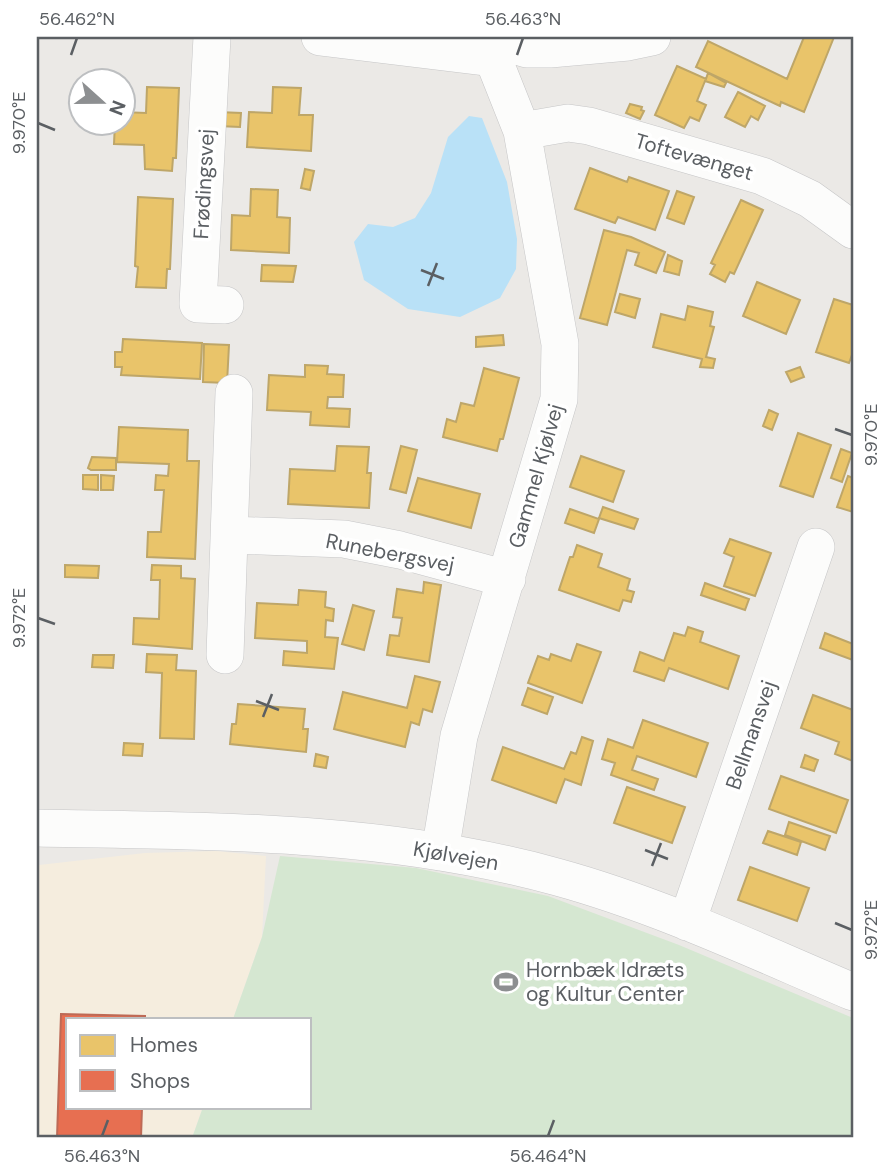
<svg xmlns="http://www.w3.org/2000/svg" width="890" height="1175" viewBox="0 0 890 1175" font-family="'DM Sans',sans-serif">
	<rect width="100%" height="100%" fill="#ebe9e6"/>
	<path fill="#f5edde" d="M 216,851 L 266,856 L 262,937 L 233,1019 L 68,1019 L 68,1107 L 203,1107 L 192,1138 L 37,1138 L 37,870 L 39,865 L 145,853 Z"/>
	<path fill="#d5e7d1" d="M 280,856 L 416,868 L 548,896 L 679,945 L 853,1018 L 853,1138 L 192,1138 L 203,1107 L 310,1107 L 310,1019 L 233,1019 L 262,937 Z"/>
	<path fill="#b9e1f7" d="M 469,116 L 482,118 L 507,182 L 517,239 L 516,269 L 500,298 L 460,317 L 408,309 L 364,280 L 354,242 L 368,224 L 393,227 L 415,218 L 431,193 L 448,137 Z"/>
	<path fill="#e9c46a" stroke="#bea668" stroke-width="2" d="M 804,37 L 834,37 L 804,112 L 781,102 L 780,106 L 696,67 L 708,41 L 787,79 Z
		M 677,66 L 706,79 L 708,73 L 726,83 L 724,87 L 705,81 L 697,101 L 706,105 L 699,121 L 690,117 L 684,128 L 655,115 Z
		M 147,87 L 179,88 L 176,158 L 173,158 L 172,171 L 145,169 L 144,145 L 114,144 L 115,122 L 122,122 L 122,112 L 146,113 Z
		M 273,87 L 301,88 L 299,115 L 313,115 L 311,151 L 247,147 L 249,112 L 272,113 Z
		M 738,92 L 765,106 L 758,120 L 751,116 L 745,127 L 725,117 Z
		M 630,104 L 642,107 L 641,110 L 644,111 L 640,119 L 626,113 Z
		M 218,112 L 241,113 L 240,127 L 218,126 Z
		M 590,168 L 627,182 L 629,177 L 669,191 L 655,230 L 618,217 L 615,223 L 575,209 Z
		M 305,169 L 314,171 L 310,190 L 301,188 Z
		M 251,189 L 278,190 L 277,217 L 290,218 L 289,253 L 231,250 L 232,215 L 250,216 Z
		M 677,191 L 694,197 L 684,224 L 667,218 Z
		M 138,197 L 173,199 L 170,269 L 167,269 L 166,288 L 136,287 L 138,267 L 135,266 Z
		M 741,200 L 763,210 L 734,274 L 730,272 L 725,282 L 710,274 L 715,265 L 711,263 Z
		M 604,230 L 631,237 L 665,252 L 656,273 L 635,265 L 639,253 L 627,250 L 607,325 L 580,318 Z
		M 668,255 L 682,261 L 679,275 L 664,271 Z
		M 262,265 L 296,266 L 293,282 L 261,281 Z
		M 757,282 L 800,300 L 786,334 L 743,316 Z
		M 620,294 L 640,299 L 635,318 L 615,312 Z
		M 834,299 L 853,305 L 853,352 L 849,363 L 816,352 Z
		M 688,306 L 713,312 L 710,326 L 714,327 L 706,357 L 715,359 L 713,368 L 700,367 L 702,359 L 653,347 L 661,314 L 685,320 Z
		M 503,335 L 504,345 L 476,347 L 476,337 Z
		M 123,339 L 202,343 L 200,379 L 121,375 L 122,367 L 115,367 L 115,352 L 122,352 Z
		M 204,344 L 229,345 L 227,383 L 203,382 Z
		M 305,365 L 328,366 L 327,374 L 344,375 L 343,397 L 328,397 L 327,408 L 350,409 L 349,427 L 310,425 L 311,412 L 267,410 L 269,375 L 305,377 Z
		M 800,367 L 804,377 L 791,382 L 786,372 Z
		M 484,368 L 519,378 L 503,439 L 500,439 L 497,451 L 443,437 L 447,419 L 456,422 L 461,403 L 474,406 Z
		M 769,410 L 778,414 L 772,430 L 763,426 Z
		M 119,427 L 188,430 L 187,461 L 199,461 L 195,559 L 147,557 L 148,532 L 161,532 L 164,490 L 155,490 L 156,475 L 168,476 L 169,464 L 117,462 Z
		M 798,433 L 831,445 L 813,497 L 780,486 Z
		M 337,446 L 369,447 L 367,473 L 371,473 L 369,508 L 288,504 L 290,469 L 335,471 Z
		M 401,446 L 417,450 L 406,493 L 390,489 Z
		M 841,449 L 852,453 L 842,482 L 831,478 Z
		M 581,456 L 624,471 L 613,502 L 570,487 Z
		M 92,457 L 116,458 L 116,470 L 91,470 L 88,468 Z
		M 83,475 L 98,475 L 98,490 L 83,489 Z
		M 101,475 L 114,476 L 113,490 L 101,490 Z
		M 848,476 L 853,478 L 853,512 L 837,507 Z
		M 418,478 L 480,494 L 471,528 L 408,511 Z
		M 603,507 L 638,519 L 634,529 L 599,518 Z
		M 570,509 L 599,519 L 594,533 L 565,523 Z
		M 730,539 L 771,553 L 755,596 L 724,586 L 734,557 L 724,553 Z
		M 577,545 L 602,554 L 598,567 L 630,579 L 627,590 L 634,592 L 631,602 L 623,600 L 619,611 L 559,590 L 570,557 L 573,557 Z
		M 65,565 L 99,566 L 98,578 L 65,577 Z
		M 152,565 L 181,566 L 181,578 L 195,579 L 192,649 L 133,644 L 134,618 L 159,619 L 160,580 L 151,580 Z
		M 424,582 L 441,585 L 429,662 L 387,655 L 390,635 L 399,636 L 402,618 L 393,617 L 397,589 L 423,593 Z
		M 705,583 L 749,599 L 745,610 L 701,595 Z
		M 299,590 L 326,592 L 325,607 L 334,609 L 333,621 L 326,620 L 325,637 L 338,638 L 334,669 L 283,665 L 284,651 L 307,653 L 307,641 L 255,638 L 257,603 L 298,605 Z
		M 353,605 L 374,611 L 364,650 L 342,644 Z
		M 688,627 L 703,632 L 700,642 L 739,656 L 728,689 L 669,668 L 664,681 L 634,671 L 640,652 L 664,661 L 674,633 L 685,636 Z
		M 825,633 L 853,644 L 853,660 L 820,648 Z
		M 577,644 L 601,652 L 582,703 L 528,683 L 538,656 L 549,660 L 551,654 L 571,661 Z
		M 147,654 L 177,655 L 176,670 L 196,671 L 194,739 L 160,738 L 162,673 L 146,672 Z
		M 93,655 L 114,655 L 113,668 L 92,667 Z
		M 415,676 L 440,682 L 432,712 L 423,709 L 419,725 L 411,722 L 405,747 L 334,729 L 343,692 L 407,708 Z
		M 528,688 L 553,697 L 547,714 L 522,705 Z
		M 813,695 L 853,710 L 853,761 L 835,754 L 839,742 L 801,728 Z
		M 238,704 L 305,709 L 303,729 L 308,729 L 306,752 L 230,744 L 232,724 L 236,724 Z
		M 643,720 L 708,743 L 696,777 L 637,756 L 632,770 L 658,779 L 654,790 L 611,775 L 615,763 L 602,759 L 608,739 L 633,748 Z
		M 582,737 L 593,741 L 581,785 L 565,779 L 556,803 L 492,780 L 503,747 L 564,769 L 571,752 L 576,754 Z
		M 124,743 L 143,744 L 142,756 L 123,755 Z
		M 316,754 L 328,757 L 326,768 L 314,766 Z
		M 805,755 L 818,760 L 814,771 L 801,767 Z
		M 781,776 L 848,800 L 836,833 L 769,809 Z
		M 627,787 L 685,807 L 672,843 L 614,823 Z
		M 789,822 L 830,836 L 825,850 L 785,835 Z
		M 768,831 L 801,842 L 797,855 L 763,843 Z
		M 750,867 L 809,888 L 797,921 L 738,900 Z"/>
	<path fill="#e76f51" stroke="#bd6a56" stroke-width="2" d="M 61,1014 L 145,1016 L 145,1019 L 68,1019 L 68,1107 L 142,1107 L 141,1138 L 57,1138 Z"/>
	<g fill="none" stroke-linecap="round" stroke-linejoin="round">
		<g stroke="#c6c6c7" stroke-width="38">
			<path id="minor" d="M 212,37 L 198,304 L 225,305
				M 320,37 L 493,58 L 502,37
				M 500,41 L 527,49 L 550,49 L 628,42 L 652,37
				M 522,131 L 568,123 L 589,126 L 762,176 L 810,199 L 853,230
				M 230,535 L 344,539 L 400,550 L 507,579
				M 225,655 L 234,393
				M 37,828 C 212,831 387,830 557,877 C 659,905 756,951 853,992
				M 440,852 L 459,736 L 559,399 L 560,344 L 522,131 L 493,58
				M 687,922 L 816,547"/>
		</g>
		<use href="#minor" stroke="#fcfcfb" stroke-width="37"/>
	</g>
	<path fill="none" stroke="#5b5f63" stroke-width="2.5" d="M 71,55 L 77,38M 517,55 L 523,38M 38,123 L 55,130M 421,270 L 444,279M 428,286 L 437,263M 835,429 L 852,435M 38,618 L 55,624M 256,701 L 279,710M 263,717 L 272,694M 645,850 L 668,859M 652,866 L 661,843M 835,923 L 852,930M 102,1136 L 108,1120M 548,1136 L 554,1120"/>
	<defs>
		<g id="stadium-bare" transform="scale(1.89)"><path d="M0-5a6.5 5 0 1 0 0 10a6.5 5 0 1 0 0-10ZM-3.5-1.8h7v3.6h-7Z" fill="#8d8f91" stroke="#fff" stroke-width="2.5" paint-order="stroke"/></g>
	</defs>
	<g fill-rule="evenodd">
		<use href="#stadium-bare" x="506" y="982"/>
	</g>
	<g text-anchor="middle" stroke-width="7" stroke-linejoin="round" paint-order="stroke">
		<g font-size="21" fill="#5b5f63" stroke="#fff">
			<text transform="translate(694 157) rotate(16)" y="7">Toftevænget</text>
			<text transform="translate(204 184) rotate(-87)" y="7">Frødingsvej</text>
			<text transform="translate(536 476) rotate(-74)" y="7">Gammel Kjølvej</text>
			<text transform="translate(390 553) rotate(11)" y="7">Runebergsvej</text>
			<text transform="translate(751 735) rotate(-71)" y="7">Bellmansvej</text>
			<text transform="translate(456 856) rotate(10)" y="7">Kjølvejen</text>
		</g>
		<g font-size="21" fill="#5b5f63" stroke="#fff" text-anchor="start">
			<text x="526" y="977">Hornbæk Idræts<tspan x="526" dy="24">og Kultur Center</tspan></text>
		</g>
	</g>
	<rect width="890" height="1175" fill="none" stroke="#ffffff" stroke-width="77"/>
	<rect x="66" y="1018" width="245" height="91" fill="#ffffff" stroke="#bdbfc1" stroke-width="2"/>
	<rect x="80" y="1035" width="35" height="21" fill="#e9c46a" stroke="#bdbfc1" stroke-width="2"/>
	<text x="130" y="1052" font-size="21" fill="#5b5f63">Homes</text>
	<rect x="80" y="1070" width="35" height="21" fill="#e76f51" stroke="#bdbfc1" stroke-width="2"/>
	<text x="130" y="1088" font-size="21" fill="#5b5f63">Shops</text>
	<g transform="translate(102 102) rotate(111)"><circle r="33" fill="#ffffff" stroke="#bdbfc1" stroke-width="2"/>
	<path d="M0-5L12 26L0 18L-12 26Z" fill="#8d8f91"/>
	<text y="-10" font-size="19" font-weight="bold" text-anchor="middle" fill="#5b5f63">N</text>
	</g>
	<rect x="38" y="38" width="814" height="1098" fill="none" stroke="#5b5f63" stroke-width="2.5"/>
	<g font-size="18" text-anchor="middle" fill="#5b5f63">
		<text x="77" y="25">56.462°N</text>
		<text x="523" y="25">56.463°N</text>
		<text transform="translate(19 123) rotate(-90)" y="6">9.970°E</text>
		<text transform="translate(871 435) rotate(-90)" y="6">9.970°E</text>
		<text transform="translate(19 618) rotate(-90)" y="6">9.972°E</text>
		<text transform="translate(871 930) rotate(-90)" y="6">9.972°E</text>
		<text x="102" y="1162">56.463°N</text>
		<text x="548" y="1162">56.464°N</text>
	</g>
</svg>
